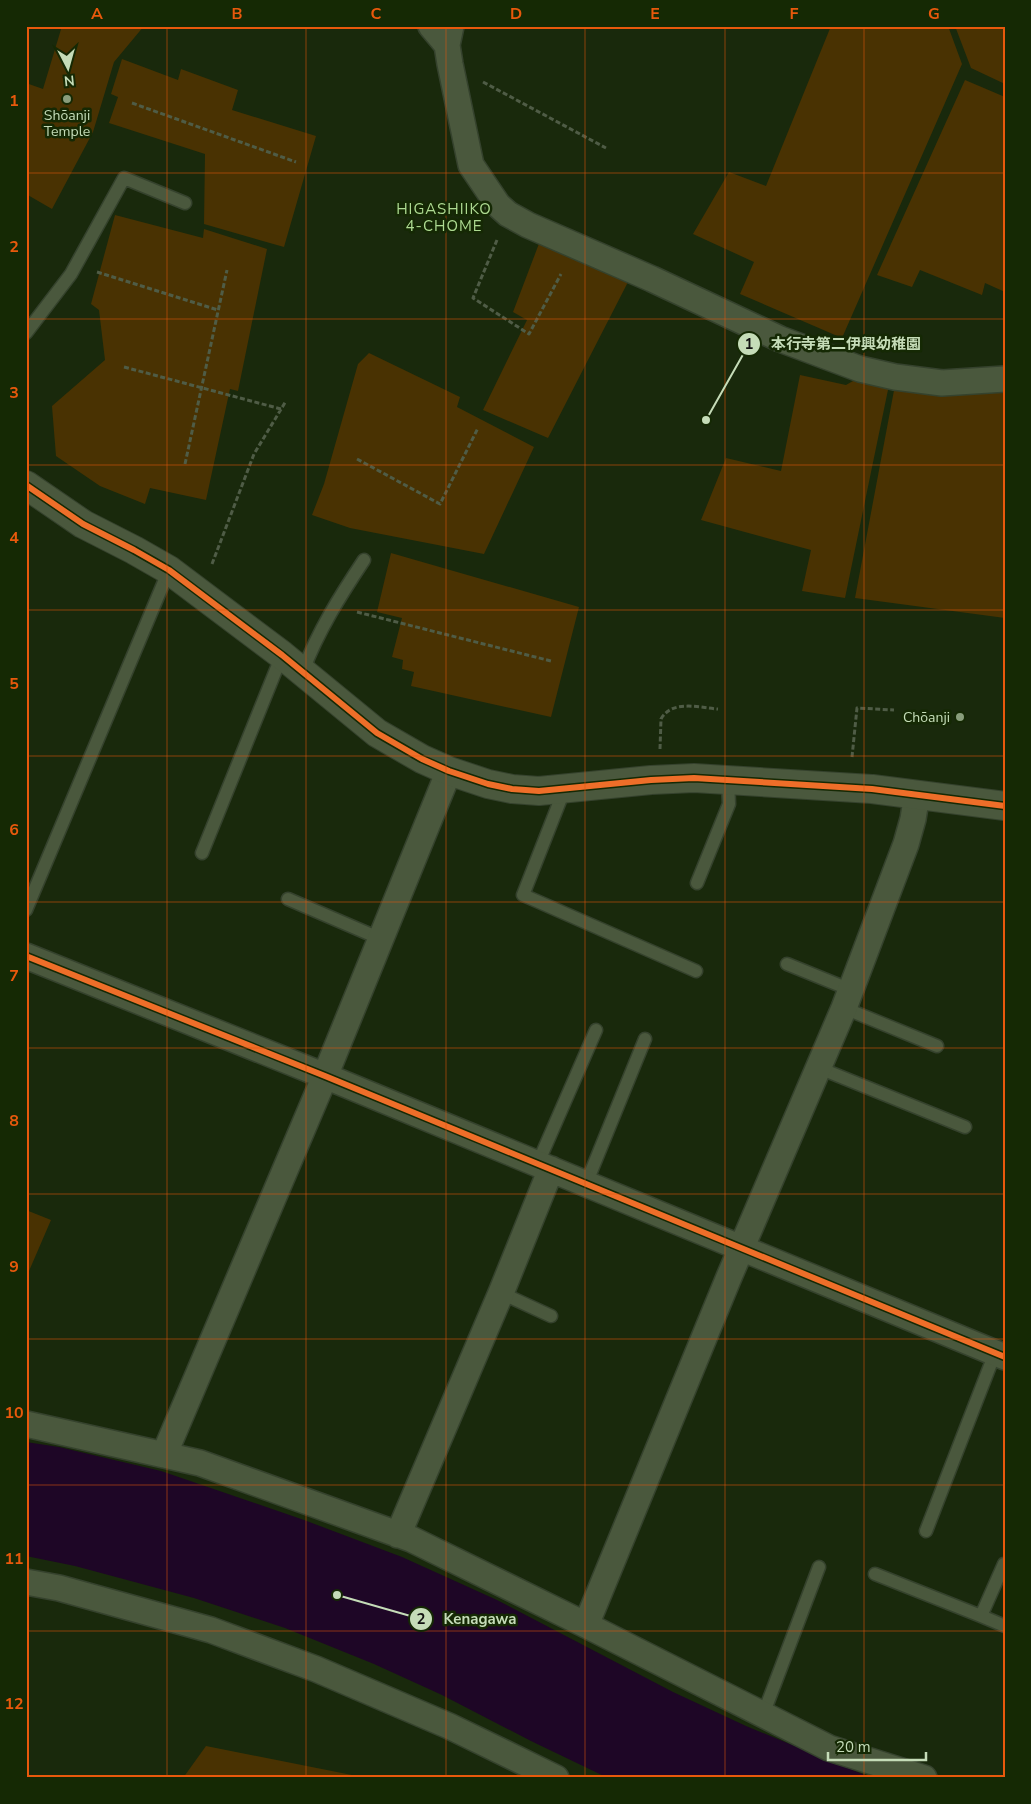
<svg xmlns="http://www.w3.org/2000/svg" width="1031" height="1804" viewBox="0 0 1031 1804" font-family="'Nunito Sans','Noto Sans JP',sans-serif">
	<rect width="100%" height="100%" fill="#19290c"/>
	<path fill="#493202" d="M 62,26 L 144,26 L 114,62 L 93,132 L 52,209 L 26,194 L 26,83 L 43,89 Z
		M 831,26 L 948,26 L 962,64 L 842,338 L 740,294 L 754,262 L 693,234 L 729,172 L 766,186 Z
		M 955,26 L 1005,26 L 1005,84 L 971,68 Z
		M 122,59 L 178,80 L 181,69 L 238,90 L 232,110 L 316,136 L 284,247 L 204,224 L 205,154 L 109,123 L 118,97 L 111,94 Z
		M 965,80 L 1005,97 L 1005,292 L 985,283 L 982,295 L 920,270 L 912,287 L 877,275 Z
		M 115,215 L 203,238 L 204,229 L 267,249 L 238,391 L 230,389 L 206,500 L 150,488 L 145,504 L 100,486 L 56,456 L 52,406 L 105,360 L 99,310 L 91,304 Z
		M 540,241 L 628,282 L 548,438 L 483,410 L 527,320 L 513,312 Z
		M 369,353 L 460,397 L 457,407 L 534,447 L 484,554 L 350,528 L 312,515 L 324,484 L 358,364 Z
		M 800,375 L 846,385 L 860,377 L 889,385 L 845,598 L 802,591 L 811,550 L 701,520 L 726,458 L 781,471 Z
		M 895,385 L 1005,388 L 1005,618 L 855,598 Z
		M 391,553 L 579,607 L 551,717 L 411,686 L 414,672 L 402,669 L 403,660 L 392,657 L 402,618 L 377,612 Z
		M 26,1210 L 51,1220 L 26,1278 Z
		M 206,1746 L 367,1778 L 183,1778 Z"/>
	<path fill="#1e0626" d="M 26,1442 L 59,1447 L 161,1471 L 304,1520 L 402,1557 L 497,1600 L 673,1692 L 746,1726 L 872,1778 L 608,1778 L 531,1741 L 442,1695 L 374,1664 L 285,1628 L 194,1598 L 75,1566 L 26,1556 Z"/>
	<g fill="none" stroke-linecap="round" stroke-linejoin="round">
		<g stroke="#35422d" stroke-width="15">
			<path id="service" d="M 26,333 L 71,274 L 124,178 L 185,203
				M 303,671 C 318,631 340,596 364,560
				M 565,788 L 523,895 L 696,971
				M 202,853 L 282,655
				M 697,883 L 729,804 L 728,780
				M 288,899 L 381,939
				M 26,910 L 169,570
				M 787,964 L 851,990
				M 844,1008 L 937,1046
				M 819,1068 L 965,1127
				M 538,1163 L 596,1030
				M 586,1184 L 645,1039
				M 501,1293 L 551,1316
				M 926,1531 L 995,1353
				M 1005,1564 L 1004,1564 L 981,1616 L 1005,1626
				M 875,1574 L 981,1616
				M 763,1715 L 819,1567"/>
		</g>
		<g stroke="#35422d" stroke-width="28">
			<path id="minor" d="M 431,26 L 447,45
				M 451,26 L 447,45 L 450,64 L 471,165 L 498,205 L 508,214 L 528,225 L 652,279 L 780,339 L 860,369 L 895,377 L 942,383 L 1005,379
				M 26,956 L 325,1076 L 1005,1357
				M 26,1424 L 200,1463 L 411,1539 L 586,1625 L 829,1748 L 924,1778
				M 164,1455 L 325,1076 L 449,771
				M 398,1535 L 501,1293 L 551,1169
				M 26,1582 L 59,1588 L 211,1630 L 316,1669 L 449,1726 L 556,1778
				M 586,1625 L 729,1277 L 844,1008 L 906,844 L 913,819 L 917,794"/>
		</g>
		<g stroke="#35422d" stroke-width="30">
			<path id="tertiary" d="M 26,485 L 83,524 L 134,550 L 169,570 L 282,655 L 377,733 L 422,759 L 449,771 L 488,784 L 512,789 L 539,791 L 651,780 L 694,778 L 872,789 L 1005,806"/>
		</g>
		<path stroke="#4f5c46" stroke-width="3" stroke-dasharray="5 2.5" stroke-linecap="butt" d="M 483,82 L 606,148
			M 132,103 L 296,162
			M 497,240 L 473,298 L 529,334 L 561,274
			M 97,272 L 218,310
			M 124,367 L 281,409
			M 357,459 L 440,504 L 478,428
			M 185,464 L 227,270
			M 212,564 L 254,454 L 286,401
			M 357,612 L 551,661
			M 660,749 L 661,719 C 672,699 701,708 718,709
			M 852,757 L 857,708 L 894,710"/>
		<use href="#service" stroke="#4a583d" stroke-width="12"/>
		<use href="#minor" stroke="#4a583d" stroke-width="25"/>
		<use href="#tertiary" stroke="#4a583d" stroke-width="28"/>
		<g stroke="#152904" stroke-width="9">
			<path id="cycleway" d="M 26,485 L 83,524 L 134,550 L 169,570 L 282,655 L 377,733 L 422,759 L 449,771 L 488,784 L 512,789 L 539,791 L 651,780 L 694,778 L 872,789 L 1005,806
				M 26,956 L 325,1076 L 1005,1357"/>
		</g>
		<use href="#cycleway" stroke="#ee6e29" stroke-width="6"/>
	</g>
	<path fill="none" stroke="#e8590c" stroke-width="1" stroke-opacity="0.55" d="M 167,26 L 167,1778M 306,26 L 306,1778M 446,26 L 446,1778M 585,26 L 585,1778M 725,26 L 725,1778M 864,26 L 864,1778M 26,173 L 1005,173M 26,319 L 1005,319M 26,465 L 1005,465M 26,610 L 1005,610M 26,756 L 1005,756M 26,902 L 1005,902M 26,1048 L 1005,1048M 26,1194 L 1005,1194M 26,1339 L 1005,1339M 26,1485 L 1005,1485M 26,1631 L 1005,1631"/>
	<g fill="#899d7c" stroke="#152904" stroke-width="2">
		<circle cx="67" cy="99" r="5"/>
		<circle cx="960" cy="717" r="5"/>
	</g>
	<g text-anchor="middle" stroke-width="5" stroke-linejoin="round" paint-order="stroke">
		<g font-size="14" fill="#c5dcb8" stroke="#152904">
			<text x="67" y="120">Shōanji<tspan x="67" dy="16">Temple</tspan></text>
			<text x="950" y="722" text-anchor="end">Chōanji</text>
		</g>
		<g font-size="15" letter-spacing="1" fill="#aedb92" stroke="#152904">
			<text x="444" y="214">HIGASHIIKO<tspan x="444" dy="17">4-CHOME</tspan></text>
		</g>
	</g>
	<path fill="none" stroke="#c5dcb8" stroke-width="2" d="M706 420L749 344M337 1595L421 1619"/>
	<g fill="#c5dcb8" stroke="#152904" stroke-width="2">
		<circle cx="706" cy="420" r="5"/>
		<circle cx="337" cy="1595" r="5"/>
		<circle cx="749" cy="344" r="12"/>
		<circle cx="421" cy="1619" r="12"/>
	</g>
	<g font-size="15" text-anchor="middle" font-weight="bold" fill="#111">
		<text x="749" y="349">1</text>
		<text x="421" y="1624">2</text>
	</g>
	<g font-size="15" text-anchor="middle" font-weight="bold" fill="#c5dcb8" stroke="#152904" stroke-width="5" stroke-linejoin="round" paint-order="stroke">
		<text x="846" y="349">本行寺第二伊興幼稚園</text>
		<text x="480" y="1624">Kenagawa</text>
	</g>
	<rect width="1031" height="1804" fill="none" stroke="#152904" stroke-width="55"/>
	<g transform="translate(68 68) rotate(174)" stroke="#152904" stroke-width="4" paint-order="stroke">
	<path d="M0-4L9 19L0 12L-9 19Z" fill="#c5dcb8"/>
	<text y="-8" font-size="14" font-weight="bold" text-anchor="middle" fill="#c5dcb8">N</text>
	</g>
	<path d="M828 1752v8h98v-8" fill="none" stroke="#c5dcb8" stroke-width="2.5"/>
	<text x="836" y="1752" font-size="15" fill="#c5dcb8" stroke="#152904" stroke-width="4" paint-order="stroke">20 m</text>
	<rect x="28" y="28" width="976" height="1748" fill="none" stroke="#e8590c" stroke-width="2"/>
	<g font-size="16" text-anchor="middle" font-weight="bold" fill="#e8590c">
		<text x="97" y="19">A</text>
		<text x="237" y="19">B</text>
		<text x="376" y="19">C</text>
		<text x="516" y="19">D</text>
		<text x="655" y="19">E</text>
		<text x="794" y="19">F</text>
		<text x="934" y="19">G</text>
		<text x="14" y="106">1</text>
		<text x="14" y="252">2</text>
		<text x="14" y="398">3</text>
		<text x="14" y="543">4</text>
		<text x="14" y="689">5</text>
		<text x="14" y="835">6</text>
		<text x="14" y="981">7</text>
		<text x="14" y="1126">8</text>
		<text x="14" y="1272">9</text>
		<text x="14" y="1418">10</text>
		<text x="14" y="1564">11</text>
		<text x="14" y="1709">12</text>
	</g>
</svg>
